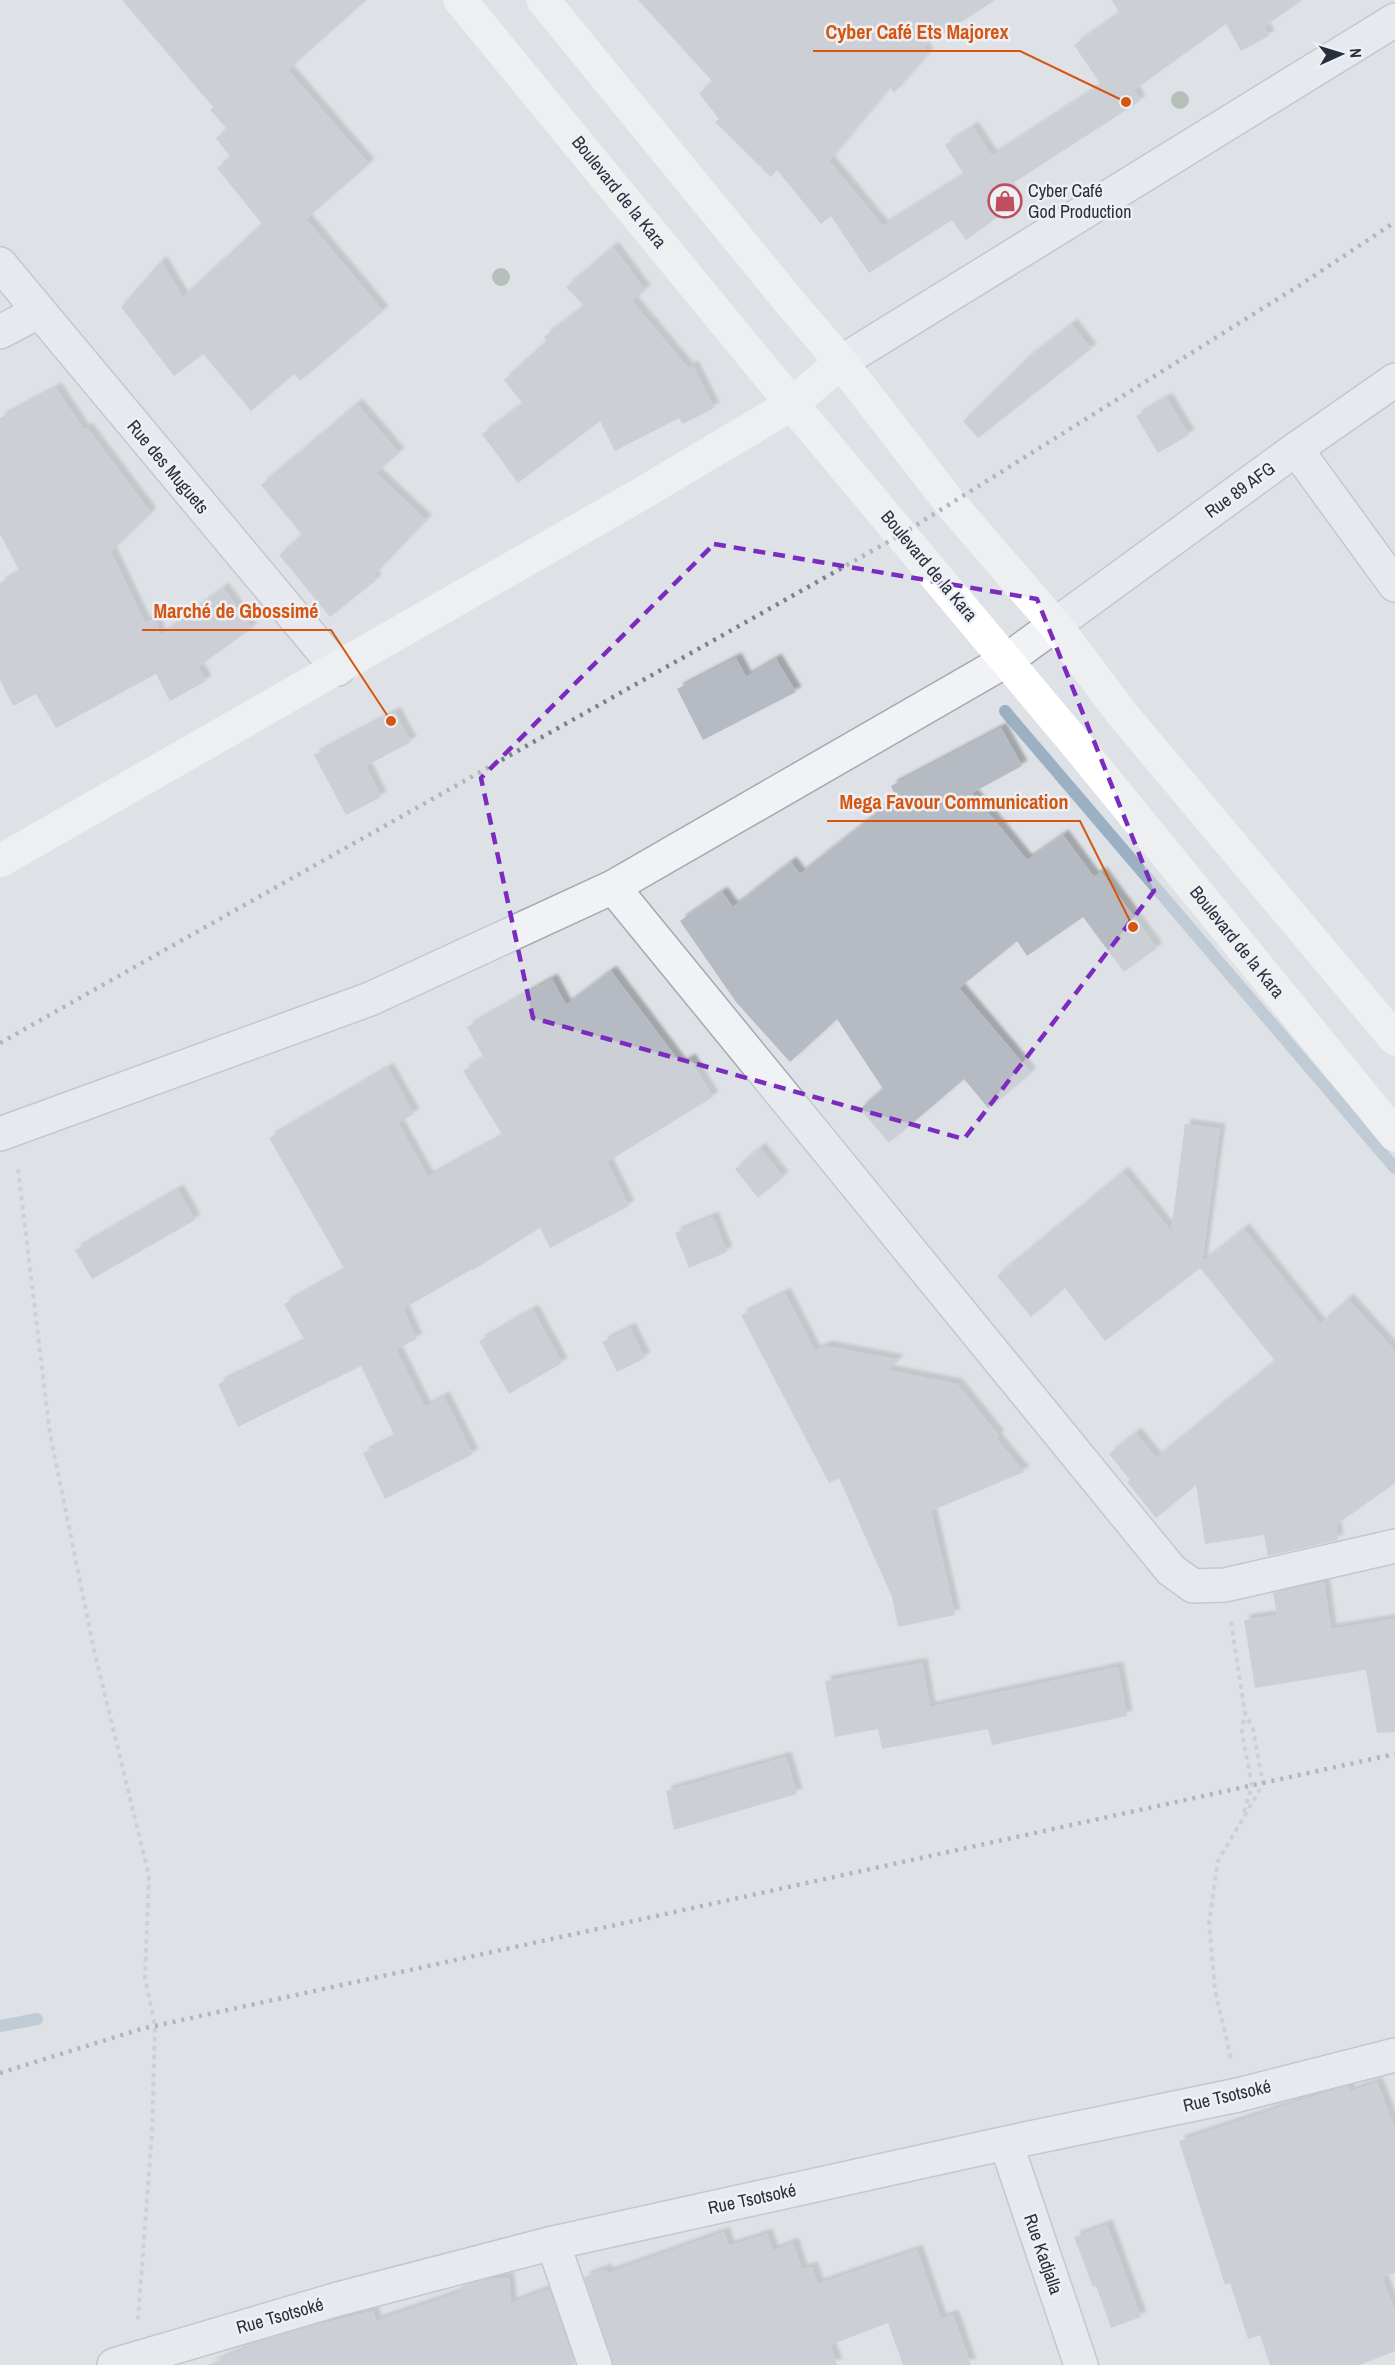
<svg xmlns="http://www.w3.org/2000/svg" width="1395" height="2365" viewBox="0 0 1395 2365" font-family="'Archivo Narrow',sans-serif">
	<defs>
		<filter id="shadow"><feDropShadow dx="5.5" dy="-5.5" stdDeviation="1.5" flood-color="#0004"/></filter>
	</defs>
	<rect width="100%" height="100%" fill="#dee2e6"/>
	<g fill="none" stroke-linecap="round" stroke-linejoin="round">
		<path stroke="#9cb0c3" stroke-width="12" d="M 1005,711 L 1395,1168
			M 0,2026 L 37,2019"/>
	</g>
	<path fill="#b6bbc3" filter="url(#shadow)" d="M 122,0 L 366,0 L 288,70 L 369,164 L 306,219 L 383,311 L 300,381 L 294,374 L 251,411 L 203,354 L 174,376 L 121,307 L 161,261 L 183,297 L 262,224 L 217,168 L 230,157 L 216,138 L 227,129 L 210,110 L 213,107 Z
		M 638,0 L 995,0 L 923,47 L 928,54 L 894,93 L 890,87 L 829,161 L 883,226 L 964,175 L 945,145 L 973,127 L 992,156 L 1101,85 L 1074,45 L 1120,13 L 1111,0 L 1302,0 L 1264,27 L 1269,36 L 1241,51 L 1226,24 L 1134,90 L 1140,101 L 1007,187 L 1017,203 L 966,240 L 952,220 L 869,273 L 831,216 L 821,224 L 777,170 L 771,177 L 715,122 L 719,119 L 699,93 L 713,82 Z
		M 613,247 L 645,290 L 632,301 L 688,368 L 693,366 L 714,408 L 683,424 L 679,418 L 615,451 L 600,421 L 518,483 L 482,434 L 523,404 L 504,380 L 547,341 L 544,337 L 584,306 L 566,287 Z
		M 1072,324 L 1091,349 L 978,438 L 963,421 L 1028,358 Z
		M 56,388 L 84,430 L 87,428 L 151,513 L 111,552 L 145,623 L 156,619 L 160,636 L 223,588 L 252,628 L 198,667 L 206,681 L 170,701 L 156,674 L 56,728 L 36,694 L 13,706 L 0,680 L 0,583 L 20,572 L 0,534 L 0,418 Z
		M 1167,398 L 1189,435 L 1158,453 L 1136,416 Z
		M 357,404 L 399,453 L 376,473 L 426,520 L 373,576 L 376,580 L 330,617 L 279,555 L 302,535 L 261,485 Z
		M 736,658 L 746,677 L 776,659 L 796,692 L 703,740 L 677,689 Z
		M 395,712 L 411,742 L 366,766 L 381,797 L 346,815 L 314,755 Z
		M 1001,728 L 1022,766 L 972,793 L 1027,860 L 1063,835 L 1094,877 L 1101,872 L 1157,948 L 1124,972 L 1083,917 L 1027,956 L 1017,941 L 959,988 L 1031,1073 L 989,1109 L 964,1079 L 889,1143 L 860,1109 L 883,1089 L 837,1019 L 790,1062 L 736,1002 L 680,921 L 722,892 L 733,907 L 791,862 L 800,874 L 896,798 L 891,786 Z
		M 611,971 L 681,1064 L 690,1059 L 713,1097 L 607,1162 L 629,1206 L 550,1248 L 540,1228 L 473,1270 L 472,1269 L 403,1309 L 417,1339 L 396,1349 L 425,1407 L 444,1397 L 473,1454 L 385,1499 L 363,1453 L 395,1437 L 361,1366 L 238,1427 L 218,1384 L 305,1341 L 284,1304 L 345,1270 L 269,1138 L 388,1068 L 414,1114 L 398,1123 L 428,1177 L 503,1136 L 463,1071 L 484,1058 L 467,1027 L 552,979 L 566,1005 Z
		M 1185,1124 L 1220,1129 L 1202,1262 L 1244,1229 L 1320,1324 L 1348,1299 L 1395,1351 L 1395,1483 L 1336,1525 L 1338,1540 L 1268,1556 L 1264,1535 L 1205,1544 L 1196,1485 L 1156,1518 L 1127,1482 L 1130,1480 L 1109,1454 L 1136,1433 L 1156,1458 L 1275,1361 L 1200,1268 L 1105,1341 L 1065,1288 L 1031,1317 L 997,1276 L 1123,1172 L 1171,1231 Z
		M 760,1148 L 783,1177 L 758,1198 L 735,1169 Z
		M 178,1190 L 195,1220 L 92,1279 L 75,1250 Z
		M 713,1217 L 727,1252 L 689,1268 L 675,1233 Z
		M 785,1293 L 815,1351 L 826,1346 L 899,1360 L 887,1370 L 957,1384 L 999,1436 L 996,1438 L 1024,1472 L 931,1511 L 955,1615 L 898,1627 L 892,1597 L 839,1478 L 829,1483 L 741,1315 Z
		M 533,1310 L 562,1363 L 509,1394 L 479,1341 Z
		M 630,1328 L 645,1358 L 617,1372 L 602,1342 Z
		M 1324,1582 L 1331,1629 L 1395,1619 L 1395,1732 L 1377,1733 L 1366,1670 L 1255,1688 L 1244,1620 L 1277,1615 L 1273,1593 Z
		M 922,1663 L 930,1707 L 1118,1667 L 1127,1716 L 992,1745 L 988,1729 L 882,1749 L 878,1729 L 835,1737 L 825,1681 Z
		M 786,1757 L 797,1794 L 674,1830 L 666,1791 Z
		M 1377,2082 L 1395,2129 L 1395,2273 L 1382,2277 L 1395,2311 L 1395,2351 L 1360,2365 L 1270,2365 L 1260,2335 L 1248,2339 L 1230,2283 L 1225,2285 L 1179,2141 L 1318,2095 L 1348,2086 L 1349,2092 Z
		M 1107,2225 L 1141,2317 L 1111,2328 L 1096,2286 L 1093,2287 L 1074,2237 Z
		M 724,2232 L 729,2246 L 767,2234 L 773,2251 L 793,2243 L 802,2270 L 812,2267 L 818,2284 L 917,2250 L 941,2319 L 953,2315 L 971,2365 L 903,2365 L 888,2323 L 830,2345 L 837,2365 L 613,2365 L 584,2277 L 606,2269 L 608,2273 Z
		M 509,2278 L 511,2303 L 549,2289 L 575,2365 L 208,2365 L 270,2338 L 309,2327 L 373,2311 L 376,2321 L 461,2292 L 461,2286 L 488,2279 Z"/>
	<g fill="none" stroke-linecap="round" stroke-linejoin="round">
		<g stroke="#a4a9b0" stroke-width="36">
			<path id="street" d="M 0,264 L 338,669
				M 0,332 L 38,312
				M 841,362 L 1395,20
				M 1296,449 L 1395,585
				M 613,887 L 1171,1570 L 1193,1586 L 1225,1585 L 1395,1546
				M 0,1134 L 370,999 L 613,887 L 1007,660 L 1296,449 L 1395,380
				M 1006,2143 L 1081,2365
				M 553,2243 L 595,2365
				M 114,2365 L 338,2299 L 553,2243 L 1006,2143 L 1238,2095 L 1395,2055"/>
		</g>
		<path stroke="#b8bcc1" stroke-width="4" stroke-dasharray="4.5 4.5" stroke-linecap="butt" d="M 18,1169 L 50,1434 L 94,1650 L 149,1876 L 145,1978 L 155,2026 L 152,2133 L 138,2319
			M 1231,1622 L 1245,1713 L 1242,1732 L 1252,1786 L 1244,1812
			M 1231,2058 L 1215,1990 L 1209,1923 L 1218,1861 L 1263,1784 L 1253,1729 L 1245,1713"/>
		<use href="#street" stroke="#f0f2f5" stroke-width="33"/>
		<path stroke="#fff" stroke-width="33" d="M 460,0 L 792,404 L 1081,750 L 1395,1135
			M 543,0 L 793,306 L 841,362 L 950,503 L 1056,626 L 1123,715 L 1395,1039
			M 0,861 L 641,494 L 792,404 L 841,362"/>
		<path stroke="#79828e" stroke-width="4.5" stroke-dasharray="3 6" stroke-linecap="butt" d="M 0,1043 L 902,534 L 1300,285 L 1395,222
			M 0,2073 L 141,2029 L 1395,1754"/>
	</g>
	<g fill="#869586">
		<circle cx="1180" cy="100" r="9"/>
		<circle cx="501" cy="277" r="9"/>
	</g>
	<path d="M0 0H1395V2365H0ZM 714,544 L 1037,599 L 1154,891 L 964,1139 L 533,1018 L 481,778 Z" fill="#dee2e6" fill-opacity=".55" fill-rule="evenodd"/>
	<path fill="none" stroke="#7b2cbf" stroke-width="4.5" stroke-dasharray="12 8" stroke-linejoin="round" d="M 714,544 L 1037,599 L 1154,891 L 964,1139 L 533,1018 L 481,778 Z"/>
	<defs>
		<g id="shop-ring" transform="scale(1.725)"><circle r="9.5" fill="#edf0f4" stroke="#c14d61" stroke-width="1.5"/><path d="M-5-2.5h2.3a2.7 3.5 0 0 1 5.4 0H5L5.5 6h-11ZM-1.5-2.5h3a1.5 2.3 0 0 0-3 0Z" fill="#c14d61"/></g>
	</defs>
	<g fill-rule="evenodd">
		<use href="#shop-ring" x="1005" y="201"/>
	</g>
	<g text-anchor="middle" stroke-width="5" stroke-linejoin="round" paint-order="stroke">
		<g font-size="18" fill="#29303c" stroke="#edf0f4" text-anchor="start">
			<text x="1028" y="197">Cyber Café<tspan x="1028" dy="21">God Production</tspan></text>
		</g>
		<g font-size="18" fill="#29303c" stroke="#edf0f4">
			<text transform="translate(619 192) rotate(51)" y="6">Boulevard de la Kara</text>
			<text transform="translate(168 467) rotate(50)" y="6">Rue des Muguets</text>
			<text transform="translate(1240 490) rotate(-36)" y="6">Rue 89 AFG</text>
			<text transform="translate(929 566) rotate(50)" y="6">Boulevard de la Kara</text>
			<text transform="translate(1237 942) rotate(51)" y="6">Boulevard de la Kara</text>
			<text transform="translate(1227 2096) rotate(-13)" y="6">Rue Tsotsoké</text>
			<text transform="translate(752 2199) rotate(-12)" y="6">Rue Tsotsoké</text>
			<text transform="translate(1043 2254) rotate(71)" y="6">Rue Kadjalla</text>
			<text transform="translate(280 2316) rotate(-16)" y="6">Rue Tsotsoké</text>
		</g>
	</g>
	<path fill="none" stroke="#d55511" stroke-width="2" d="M1126 102L1020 51H813M391 721L331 630H142M1133 927L1080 821H827"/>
	<g fill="#d55511" stroke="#edf0f4" stroke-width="2">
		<circle cx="1126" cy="102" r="6"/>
		<circle cx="391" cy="721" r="6"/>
		<circle cx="1133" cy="927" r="6"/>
	</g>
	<g font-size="20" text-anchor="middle" font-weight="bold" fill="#d55511" stroke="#edf0f4" stroke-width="5" stroke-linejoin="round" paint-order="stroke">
		<text x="917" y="39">Cyber Café Ets Majorex</text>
		<text x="236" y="618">Marché de Gbossimé</text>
		<text x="954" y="809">Mega Favour Communication</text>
	</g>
	<g transform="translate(1341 54) rotate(86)" stroke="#edf0f4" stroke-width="4.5" paint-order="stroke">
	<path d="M0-4.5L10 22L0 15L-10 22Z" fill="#29303c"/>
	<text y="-9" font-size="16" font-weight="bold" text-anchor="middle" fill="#29303c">N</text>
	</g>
</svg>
